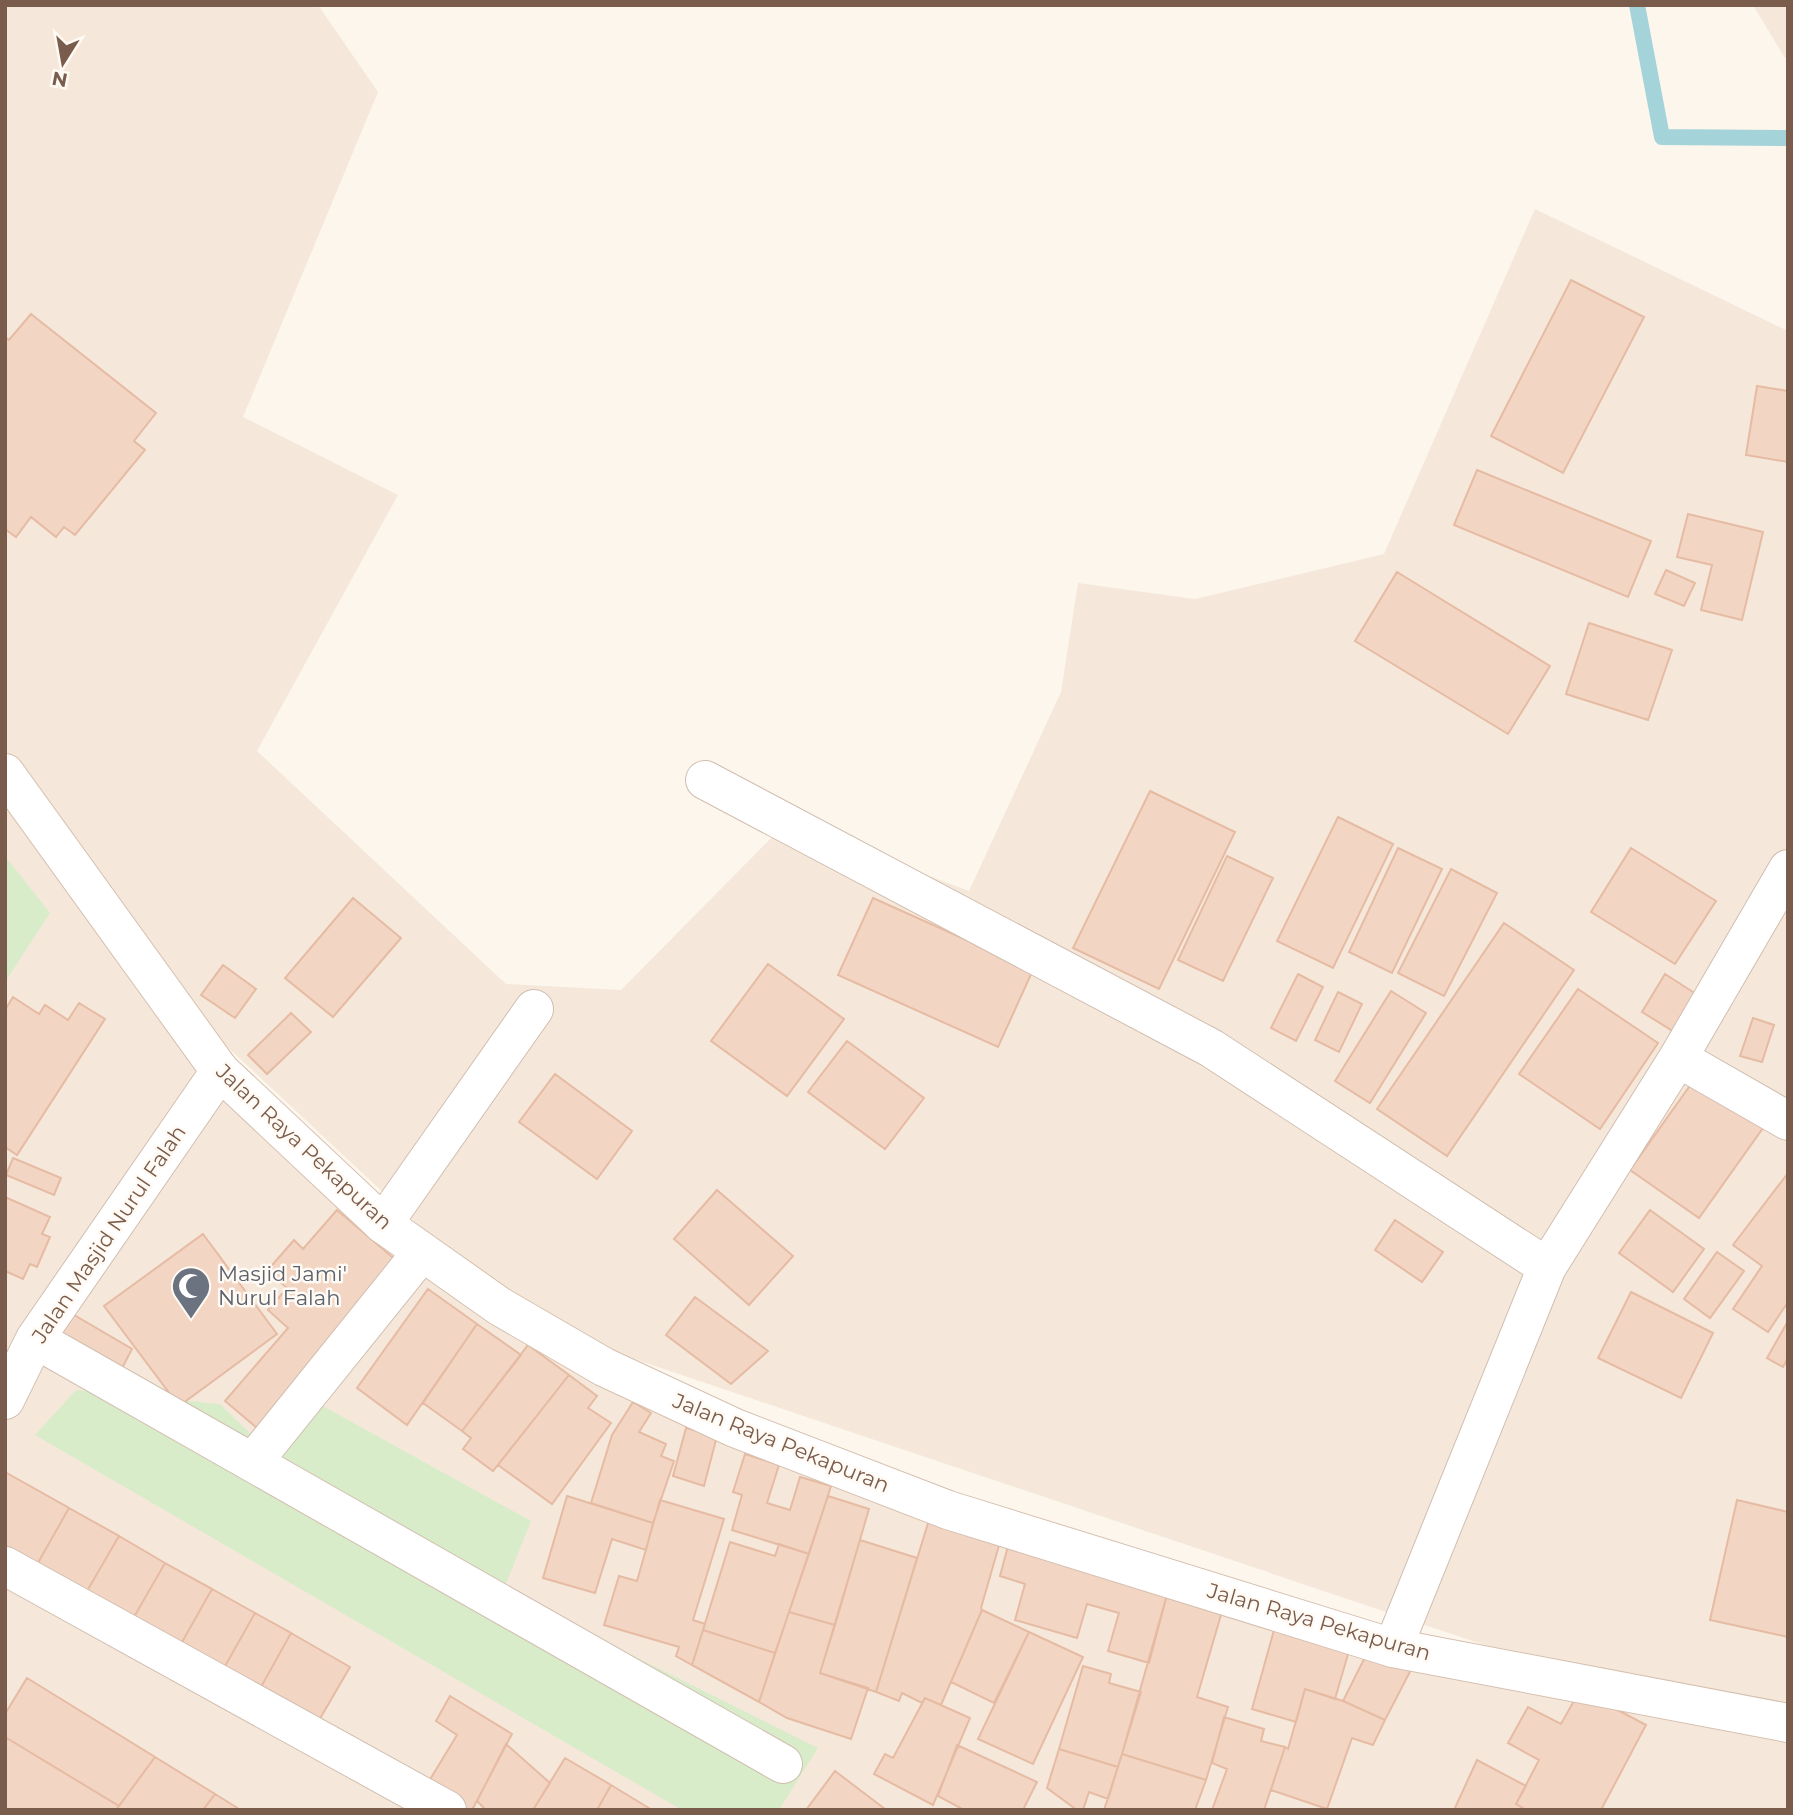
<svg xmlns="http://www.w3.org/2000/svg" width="1793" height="1815" viewBox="0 0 1793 1815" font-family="Montserrat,sans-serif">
	<rect width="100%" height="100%" fill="#fdf6ec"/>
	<path fill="#f5e8da" d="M 5,5 L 318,5 L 378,92 L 243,417 L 398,495 L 257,751 L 506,984 L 621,990 L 787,822 L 969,891 L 1061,692 L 1078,583 L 1195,599 L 1384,554 L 1535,209 L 1788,331 L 1788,1703 L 1520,1657 L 536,1326 L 735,1428 L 1393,1648 L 1788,1723 L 1788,1810 L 5,1810 L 5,773 L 220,1071 L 511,1312 L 160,984 L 5,756 Z
		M 1753,5 L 1788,5 L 1788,57 L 1785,58 Z"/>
	<path fill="#d8ecc9" d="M 5,856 L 50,913 L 5,982 Z
		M 76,1390 L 220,1404 L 263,1446 L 312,1400 L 531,1521 L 503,1591 L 818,1748 L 779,1810 L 682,1810 L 35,1435 Z"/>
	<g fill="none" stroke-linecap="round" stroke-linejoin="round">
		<path stroke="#a5d3da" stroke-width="16" d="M 1637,5 L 1662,137 L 1788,138"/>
	</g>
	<path fill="#f3d5c3" stroke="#e6bba3" stroke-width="2" d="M 1571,280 L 1644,317 L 1563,473 L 1491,436 Z
		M 31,314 L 156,413 L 134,441 L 145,450 L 75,535 L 64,527 L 56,537 L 31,517 L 16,537 L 5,529 L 5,337 L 9,340 Z
		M 1757,386 L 1788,391 L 1788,462 L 1746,455 Z
		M 1477,470 L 1651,541 L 1628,597 L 1454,525 Z
		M 1688,514 L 1763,532 L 1742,620 L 1701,610 L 1712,565 L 1677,557 Z
		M 1666,570 L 1695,583 L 1684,606 L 1655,594 Z
		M 1397,572 L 1550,666 L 1508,734 L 1355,641 Z
		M 1589,623 L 1672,650 L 1648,720 L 1566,694 Z
		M 1150,791 L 1235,832 L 1159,989 L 1073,948 Z
		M 1338,817 L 1393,844 L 1333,968 L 1277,941 Z
		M 1398,848 L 1442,869 L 1392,973 L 1349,952 Z
		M 1631,848 L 1716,901 L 1675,964 L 1591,912 Z
		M 1227,856 L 1273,878 L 1223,981 L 1178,960 Z
		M 1451,869 L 1497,893 L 1444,996 L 1398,973 Z
		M 353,898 L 401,938 L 333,1017 L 285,978 Z
		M 873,898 L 1033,970 L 998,1047 L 838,975 Z
		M 1504,923 L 1574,970 L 1447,1156 L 1377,1109 Z
		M 768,964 L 844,1019 L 787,1096 L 711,1041 Z
		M 223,965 L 256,989 L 235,1018 L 201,995 Z
		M 1298,974 L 1323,987 L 1296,1041 L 1271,1028 Z
		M 1665,974 L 1707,1001 L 1684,1038 L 1642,1012 Z
		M 1578,989 L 1658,1043 L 1600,1129 L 1519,1074 Z
		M 1391,991 L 1426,1013 L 1370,1103 L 1335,1081 Z
		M 1338,992 L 1362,1004 L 1339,1052 L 1315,1040 Z
		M 13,997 L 39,1014 L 45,1005 L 68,1020 L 79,1003 L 105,1019 L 17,1155 L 5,1147 L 5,1010 Z
		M 291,1013 L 311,1032 L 267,1074 L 248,1055 Z
		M 1753,1018 L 1774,1025 L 1762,1062 L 1740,1056 Z
		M 847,1041 L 924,1098 L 885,1149 L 808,1092 Z
		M 555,1074 L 632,1131 L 597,1179 L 519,1122 Z
		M 1694,1080 L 1763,1128 L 1699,1218 L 1630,1170 Z
		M 13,1158 L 61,1178 L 54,1195 L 6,1175 Z
		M 1788,1173 L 1788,1302 L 1768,1332 L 1733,1309 L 1762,1266 L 1733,1245 Z
		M 717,1190 L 793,1256 L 749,1305 L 674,1239 Z
		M 5,1197 L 50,1217 L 42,1234 L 50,1237 L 37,1267 L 30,1264 L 23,1279 L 5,1271 Z
		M 337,1210 L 404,1267 L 263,1433 L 225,1401 L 288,1328 L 268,1310 L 287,1288 L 267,1271 L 294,1240 L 303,1249 Z
		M 1650,1210 L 1704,1249 L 1673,1292 L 1619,1253 Z
		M 1395,1220 L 1443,1252 L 1422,1282 L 1375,1250 Z
		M 203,1234 L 277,1334 L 179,1406 L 104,1306 Z
		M 1717,1252 L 1744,1271 L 1710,1318 L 1684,1299 Z
		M 428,1289 L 477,1324 L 407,1425 L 357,1388 Z
		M 1631,1292 L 1713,1333 L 1681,1398 L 1598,1358 Z
		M 695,1297 L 768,1351 L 731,1384 L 666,1335 Z
		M 64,1309 L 132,1349 L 116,1380 L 49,1342 Z
		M 1788,1321 L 1788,1358 L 1783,1367 L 1767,1358 Z
		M 477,1324 L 521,1355 L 462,1431 L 423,1403 Z
		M 528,1345 L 569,1375 L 493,1471 L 463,1449 L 471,1438 L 462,1431 Z
		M 569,1375 L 597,1396 L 588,1408 L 611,1423 L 552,1504 L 498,1465 Z
		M 633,1402 L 651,1413 L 639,1432 L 666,1444 L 661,1456 L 674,1461 L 653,1523 L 591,1503 L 612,1435 Z
		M 686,1428 L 717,1436 L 704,1486 L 673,1476 Z
		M 745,1454 L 779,1465 L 767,1503 L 790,1510 L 800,1477 L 831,1486 L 809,1554 L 732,1530 L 742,1495 L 733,1492 Z
		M 5,1472 L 69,1508 L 34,1570 L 5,1554 Z
		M 567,1496 L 653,1523 L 646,1550 L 612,1539 L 595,1593 L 543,1578 Z
		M 828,1496 L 869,1509 L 835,1625 L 789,1612 Z
		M 660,1500 L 724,1519 L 693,1620 L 705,1624 L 692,1665 L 676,1656 L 679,1647 L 604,1625 L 619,1576 L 637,1581 Z
		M 1737,1500 L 1788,1512 L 1788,1637 L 1710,1620 Z
		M 69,1508 L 119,1536 L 83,1598 L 34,1570 Z
		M 929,1520 L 1000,1542 L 981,1608 L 982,1610 L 941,1705 L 925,1698 L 922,1703 L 902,1693 L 899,1701 L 876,1692 Z
		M 119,1536 L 165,1563 L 130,1624 L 83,1598 Z
		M 860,1540 L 917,1558 L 876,1692 L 820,1673 Z
		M 730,1542 L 775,1556 L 779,1544 L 809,1554 L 775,1653 L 703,1630 Z
		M 1008,1546 L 1168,1591 L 1149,1663 L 1108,1651 L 1119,1613 L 1087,1604 L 1077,1638 L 1015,1620 L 1025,1584 L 1000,1576 Z
		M 165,1563 L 212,1589 L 177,1651 L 130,1624 Z
		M 212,1589 L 255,1613 L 220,1675 L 177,1651 Z
		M 1168,1591 L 1223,1608 L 1197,1697 L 1228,1707 L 1206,1780 L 1122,1754 Z
		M 982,1610 L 1029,1632 L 994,1703 L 951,1682 Z
		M 789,1612 L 835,1625 L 820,1673 L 868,1688 L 851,1739 L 787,1718 L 759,1702 Z
		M 255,1613 L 291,1633 L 256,1696 L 220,1675 Z
		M 703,1630 L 775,1653 L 759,1702 L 692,1665 Z
		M 1274,1630 L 1353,1637 L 1335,1699 L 1305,1689 L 1296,1722 L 1252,1709 Z
		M 1029,1632 L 1083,1657 L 1033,1764 L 978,1739 Z
		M 291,1633 L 350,1667 L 314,1729 L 256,1696 Z
		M 1372,1643 L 1414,1664 L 1385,1720 L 1343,1701 Z
		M 1083,1666 L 1111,1674 L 1109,1683 L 1141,1692 L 1118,1767 L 1059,1749 Z
		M 27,1678 L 155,1757 L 119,1806 L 5,1737 L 5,1714 Z
		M 1305,1689 L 1343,1701 L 1385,1720 L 1373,1745 L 1352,1738 L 1327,1809 L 1271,1790 L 1285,1747 L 1288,1749 Z
		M 1580,1690 L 1646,1725 L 1601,1810 L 1526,1810 L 1516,1804 L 1539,1760 L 1508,1743 L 1528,1707 L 1561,1724 Z
		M 450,1696 L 512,1734 L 472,1810 L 464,1810 L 426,1786 L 457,1735 L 436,1721 Z
		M 925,1698 L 970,1718 L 933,1805 L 874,1774 L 885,1754 L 893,1758 Z
		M 1224,1717 L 1264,1729 L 1261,1741 L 1285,1747 L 1264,1810 L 1212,1810 L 1227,1769 L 1212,1763 Z
		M 5,1737 L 119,1806 L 116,1810 L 5,1810 Z
		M 506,1744 L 550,1783 L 533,1810 L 486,1810 L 477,1801 Z
		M 957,1745 L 1037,1782 L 1023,1810 L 964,1810 L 938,1796 Z
		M 1059,1749 L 1118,1767 L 1108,1799 L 1089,1792 L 1083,1810 L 1077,1810 L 1047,1788 Z
		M 1122,1754 L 1206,1780 L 1195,1810 L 1104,1810 Z
		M 155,1757 L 215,1794 L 203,1810 L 116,1810 Z
		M 565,1758 L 611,1785 L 597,1810 L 533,1810 Z
		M 1477,1760 L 1526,1786 L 1516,1804 L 1526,1810 L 1454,1810 Z
		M 835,1771 L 885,1809 L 806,1810 Z
		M 611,1785 L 652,1810 L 597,1810 Z
		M 215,1794 L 236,1807 L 240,1810 L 203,1810 Z"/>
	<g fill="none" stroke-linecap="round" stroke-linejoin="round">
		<g stroke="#d1beb0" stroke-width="40">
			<path id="minor" d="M 705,780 L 1211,1048 L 1547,1267
				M 1678,1058 L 1788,1121
				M 383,1224 L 534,1009
				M 35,1339 L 783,1764
				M 5,1400 L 35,1339 L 220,1071
				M 253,1462 L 422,1252
				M 5,1566 L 447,1810
				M 1393,1648 L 1547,1267 L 1678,1058 L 1788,869"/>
		</g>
		<g stroke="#d6c0b0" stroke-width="40">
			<path id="secondary" d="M 5,773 L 220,1071 L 383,1224 L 499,1306 L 604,1367 L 735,1428 L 948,1510 L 1393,1648 L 1788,1723"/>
		</g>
		<use href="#minor" stroke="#fff" stroke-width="38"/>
		<use href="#secondary" stroke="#fff" stroke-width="38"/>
	</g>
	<defs>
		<g id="mosque-pin" transform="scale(2.0125)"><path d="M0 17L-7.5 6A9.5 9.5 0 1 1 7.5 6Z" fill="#6b7280" stroke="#fffaf3"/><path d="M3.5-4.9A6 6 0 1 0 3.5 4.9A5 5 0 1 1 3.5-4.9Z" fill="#fff"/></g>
	</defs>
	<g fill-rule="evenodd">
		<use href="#mosque-pin" x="191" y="1286"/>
	</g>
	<g text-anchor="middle" stroke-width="5" stroke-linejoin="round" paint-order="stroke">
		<g font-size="21" fill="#7a5c4d" stroke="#fffaf3">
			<text transform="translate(304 1147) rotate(43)" y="7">Jalan Raya Pekapuran</text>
			<text transform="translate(109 1234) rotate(-56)" y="7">Jalan Masjid Nurul Falah</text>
			<text transform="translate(781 1443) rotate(22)" y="7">Jalan Raya Pekapuran</text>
			<text transform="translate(1319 1622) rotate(16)" y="7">Jalan Raya Pekapuran</text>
		</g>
		<g font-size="21" fill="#5b616d" stroke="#fffaf3" text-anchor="start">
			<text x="218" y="1281">Masjid Jami'<tspan x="218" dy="24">Nurul Falah</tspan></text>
		</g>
	</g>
	<rect width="1793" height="1815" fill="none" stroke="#7a5c4d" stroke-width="14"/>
	<g transform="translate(63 63) rotate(191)" stroke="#fffaf3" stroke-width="5" paint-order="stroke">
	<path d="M0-5L12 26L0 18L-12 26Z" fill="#7a5c4d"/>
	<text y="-10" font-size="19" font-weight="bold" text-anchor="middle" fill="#7a5c4d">N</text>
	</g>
</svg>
